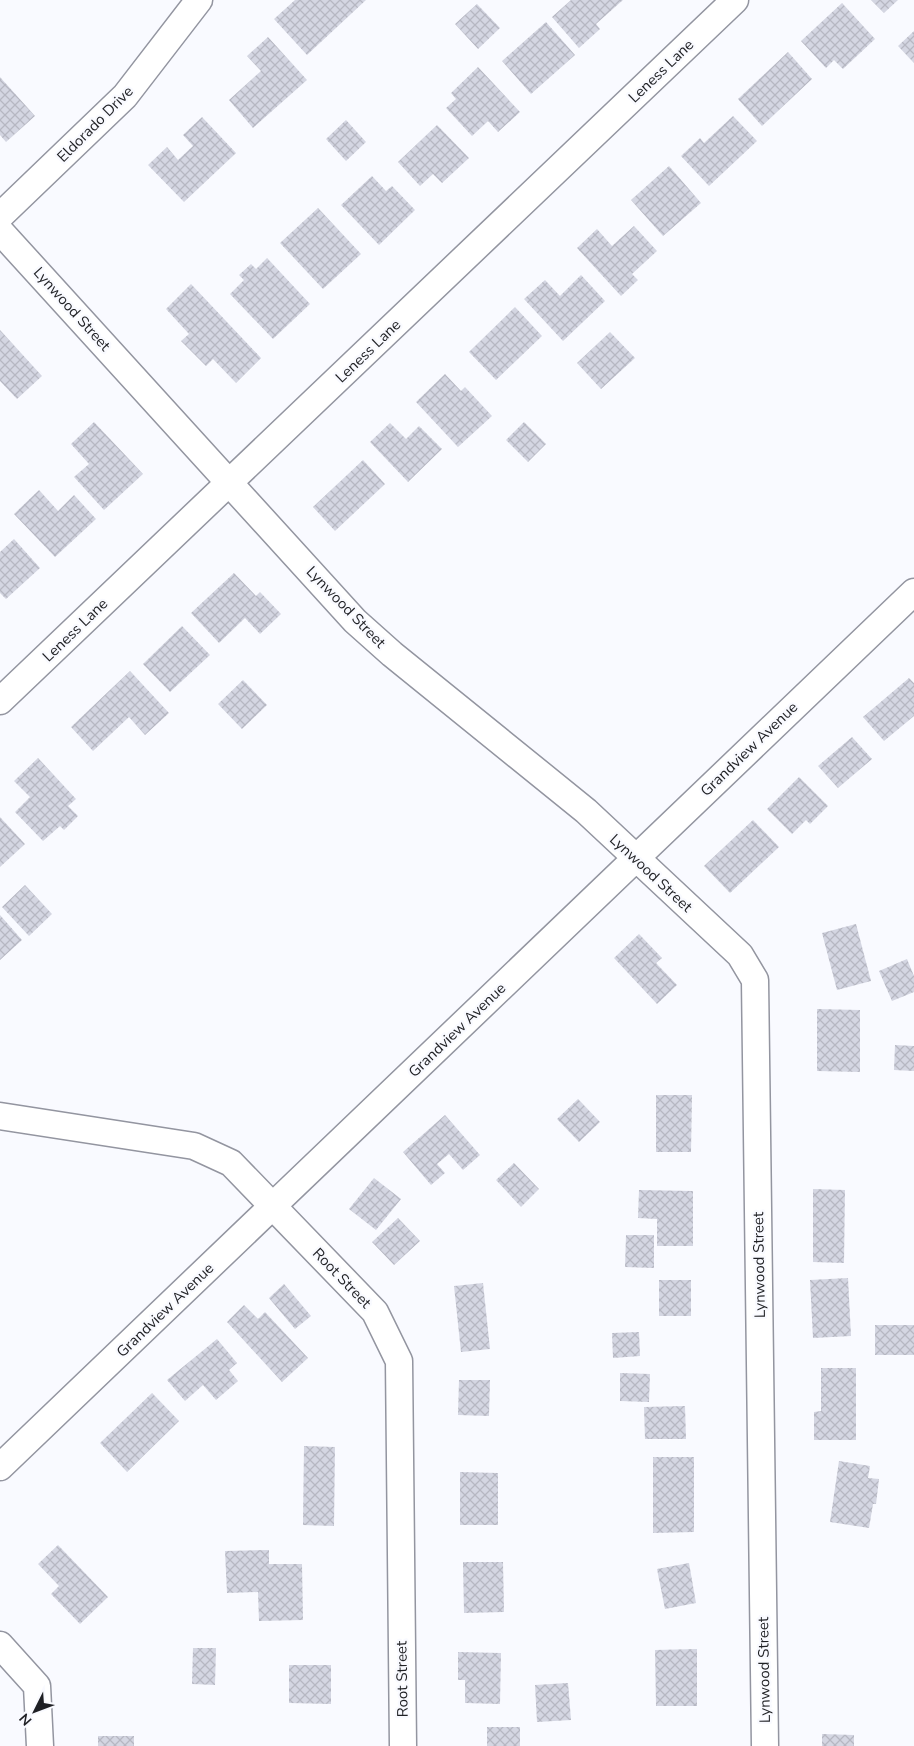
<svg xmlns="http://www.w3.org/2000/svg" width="914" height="1746" viewBox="0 0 914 1746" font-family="'Nunito Sans',sans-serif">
	<defs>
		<pattern id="building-cross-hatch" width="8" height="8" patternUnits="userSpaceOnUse" patternTransform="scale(1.25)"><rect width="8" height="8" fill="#d4d6e2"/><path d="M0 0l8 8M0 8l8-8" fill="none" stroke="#b6b7c2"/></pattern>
	</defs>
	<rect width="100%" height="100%" fill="#f9faff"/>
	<path fill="url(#building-cross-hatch)" d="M 295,0 L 366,0 L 307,55 L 274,19 Z
		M 571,0 L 623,0 L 596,24 L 600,29 L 579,48 L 552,17 Z
		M 871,0 L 898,0 L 884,13 Z
		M 842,3 L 875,39 L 843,69 L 834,60 L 826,68 L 801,41 Z
		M 477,4 L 500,28 L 478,49 L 455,24 Z
		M 546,22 L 575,55 L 531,94 L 502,61 Z
		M 914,31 L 914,63 L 898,46 Z
		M 268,37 L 307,80 L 253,128 L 229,100 L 261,71 L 247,56 Z
		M 788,52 L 812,79 L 762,126 L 738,99 Z
		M 478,67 L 520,112 L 498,132 L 488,121 L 472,136 L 446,108 L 456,99 L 451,93 Z
		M 0,77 L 35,116 L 6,142 L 0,135 Z
		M 733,116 L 757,141 L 709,186 L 681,156 L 700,138 L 704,143 Z
		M 202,117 L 236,153 L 184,202 L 148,165 L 167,147 L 178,160 L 193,146 L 183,135 Z
		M 346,120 L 366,142 L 346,161 L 326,139 Z
		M 437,125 L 469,158 L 442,183 L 433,174 L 420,186 L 398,162 Z
		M 669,166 L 701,203 L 663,236 L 631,200 Z
		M 372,176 L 386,191 L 392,186 L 415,210 L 379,245 L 341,205 Z
		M 318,208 L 361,254 L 323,289 L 280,243 Z
		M 634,226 L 657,251 L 632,274 L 638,280 L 621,296 L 577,248 L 597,229 L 612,246 Z
		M 267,258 L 310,304 L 273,339 L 230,294 L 244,280 L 239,275 L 251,264 L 256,269 Z
		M 581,275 L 605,301 L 563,341 L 524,299 L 545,280 L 560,296 Z
		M 191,284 L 261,358 L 236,383 L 213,359 L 206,366 L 181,341 L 189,334 L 166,309 Z
		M 515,307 L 542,336 L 496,380 L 469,352 Z
		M 0,330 L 42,376 L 17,399 L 0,381 Z
		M 610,332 L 635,358 L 601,389 L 577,363 Z
		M 445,374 L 461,391 L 465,387 L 492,416 L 458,447 L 416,402 Z
		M 94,422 L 143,474 L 104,510 L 74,477 L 89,464 L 71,444 Z
		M 524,422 L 546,444 L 528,462 L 506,440 Z
		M 390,423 L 406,439 L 419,426 L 442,449 L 408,482 L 370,442 Z
		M 363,460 L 385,484 L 335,531 L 313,507 Z
		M 39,490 L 58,511 L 74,495 L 96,519 L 55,557 L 14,514 Z
		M 14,539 L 40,568 L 6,599 L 0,593 L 0,552 Z
		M 234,573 L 256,596 L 260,592 L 281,614 L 260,634 L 245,618 L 219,643 L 191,613 Z
		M 182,626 L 210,655 L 170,692 L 143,664 Z
		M 130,671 L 169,713 L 145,735 L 129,717 L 93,751 L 71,727 Z
		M 909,678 L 914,683 L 914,716 L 884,741 L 863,717 Z
		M 243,680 L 267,705 L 242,729 L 218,704 Z
		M 852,737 L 872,759 L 838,788 L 818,766 Z
		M 38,758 L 76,799 L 68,806 L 78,816 L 64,830 L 60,826 L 43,841 L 15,812 L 30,797 L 14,781 Z
		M 799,777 L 828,806 L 810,824 L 806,820 L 792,834 L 767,809 Z
		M 0,817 L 25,844 L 0,867 Z
		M 753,820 L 779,847 L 730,893 L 704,866 Z
		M 25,885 L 52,914 L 29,936 L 2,907 Z
		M 0,915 L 22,940 L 0,960 Z
		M 856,924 L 871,981 L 837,990 L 822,933 Z
		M 639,934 L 662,958 L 656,963 L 677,985 L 657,1004 L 614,958 Z
		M 907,959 L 914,976 L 914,992 L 892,1001 L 879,971 Z
		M 817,1009 L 860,1010 L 860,1072 L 817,1071 Z
		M 895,1045 L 914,1046 L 914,1071 L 894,1070 Z
		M 656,1095 L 692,1095 L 691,1152 L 656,1152 Z
		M 578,1099 L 600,1122 L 579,1142 L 557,1119 Z
		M 445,1115 L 480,1155 L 463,1170 L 449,1154 L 437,1164 L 445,1173 L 431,1185 L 403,1152 Z
		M 514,1163 L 539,1189 L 521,1207 L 496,1180 Z
		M 374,1178 L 401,1199 L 376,1230 L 349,1209 Z
		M 813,1189 L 845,1190 L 844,1263 L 813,1262 Z
		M 639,1190 L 693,1191 L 693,1246 L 657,1246 L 657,1219 L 638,1218 Z
		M 398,1218 L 420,1241 L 394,1265 L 372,1242 Z
		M 626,1235 L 654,1235 L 654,1268 L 625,1267 Z
		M 848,1278 L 851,1336 L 813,1338 L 810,1280 Z
		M 659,1280 L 691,1280 L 691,1316 L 659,1316 Z
		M 483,1283 L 490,1349 L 461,1352 L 454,1286 Z
		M 284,1284 L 311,1316 L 295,1329 L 269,1298 Z
		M 244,1305 L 258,1319 L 265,1312 L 308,1358 L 282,1382 L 227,1322 Z
		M 875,1325 L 914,1325 L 914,1355 L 875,1355 Z
		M 639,1332 L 640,1356 L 613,1358 L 612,1333 Z
		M 217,1339 L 237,1363 L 229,1370 L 238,1381 L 216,1400 L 203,1385 L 185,1401 L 167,1380 Z
		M 821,1368 L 856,1368 L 856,1440 L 814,1440 L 814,1412 L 821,1411 Z
		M 620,1373 L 650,1374 L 649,1402 L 620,1401 Z
		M 459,1380 L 490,1380 L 489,1416 L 458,1415 Z
		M 152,1393 L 179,1421 L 127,1472 L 100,1443 Z
		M 685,1406 L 686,1439 L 645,1439 L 644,1407 Z
		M 304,1446 L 335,1447 L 334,1526 L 303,1525 Z
		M 653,1457 L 694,1457 L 694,1532 L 653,1533 Z
		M 839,1461 L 870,1466 L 868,1478 L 879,1479 L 876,1504 L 873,1504 L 869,1528 L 830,1522 Z
		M 460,1472 L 498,1473 L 498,1525 L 460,1525 Z
		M 58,1545 L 108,1597 L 80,1624 L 51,1594 L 59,1586 L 38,1564 Z
		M 269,1550 L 269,1564 L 302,1564 L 303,1620 L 259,1621 L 258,1592 L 227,1593 L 225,1551 Z
		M 463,1562 L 503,1562 L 504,1612 L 464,1613 Z
		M 689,1563 L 696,1603 L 665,1609 L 657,1569 Z
		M 193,1648 L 216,1648 L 215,1685 L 192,1684 Z
		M 697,1649 L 697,1706 L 656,1706 L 655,1650 Z
		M 458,1652 L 501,1653 L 500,1704 L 465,1703 L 465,1680 L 458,1680 Z
		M 289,1665 L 331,1665 L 331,1704 L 289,1703 Z
		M 568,1683 L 571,1720 L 537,1722 L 535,1685 Z
		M 487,1727 L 520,1727 L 520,1746 L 487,1746 Z
		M 822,1734 L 854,1735 L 854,1746 L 822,1746 Z
		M 98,1736 L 134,1736 L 134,1746 L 98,1746 Z"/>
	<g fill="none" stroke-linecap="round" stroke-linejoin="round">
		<g stroke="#9395a0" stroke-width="29">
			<path id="street" d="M 0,216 L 125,96 L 199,0
				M 0,231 L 355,621 L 392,654 L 586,811 L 740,955 L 755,980 L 765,1746
				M 0,701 L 735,0
				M 0,1116 L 194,1146 L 231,1163 L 375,1312 L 399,1361 L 403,1746
				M 0,1467 L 914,592
				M 0,1645 L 37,1686 L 40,1746"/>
		</g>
		<use href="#street" stroke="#fff" stroke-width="26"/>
	</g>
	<g text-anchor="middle" stroke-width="4.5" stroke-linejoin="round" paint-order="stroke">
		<g font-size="15" fill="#1f2024" stroke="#f9faff">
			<text transform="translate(661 71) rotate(-44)" y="5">Leness Lane</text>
			<text transform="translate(95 124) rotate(-45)" y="5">Eldorado Drive</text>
			<text transform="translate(72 309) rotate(48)" y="5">Lynwood Street</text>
			<text transform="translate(368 351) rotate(-44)" y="5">Leness Lane</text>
			<text transform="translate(346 607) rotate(46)" y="5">Lynwood Street</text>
			<text transform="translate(75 630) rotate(-44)" y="5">Leness Lane</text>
			<text transform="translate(749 749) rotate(-44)" y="5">Grandview Avenue</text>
			<text transform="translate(651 873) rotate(43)" y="5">Lynwood Street</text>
			<text transform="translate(457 1030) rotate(-44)" y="5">Grandview Avenue</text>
			<text transform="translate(759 1265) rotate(-91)" y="5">Lynwood Street</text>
			<text transform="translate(342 1278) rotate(46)" y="5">Root Street</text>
			<text transform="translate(165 1310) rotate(-44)" y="5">Grandview Avenue</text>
			<text transform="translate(764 1670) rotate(-91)" y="5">Lynwood Street</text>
			<text transform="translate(402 1679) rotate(-91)" y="5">Root Street</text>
		</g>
	</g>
	<g transform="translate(35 1711) rotate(228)" stroke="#f9faff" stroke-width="4" paint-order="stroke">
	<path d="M0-4L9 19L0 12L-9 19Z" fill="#1f2024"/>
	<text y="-8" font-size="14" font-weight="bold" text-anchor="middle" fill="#1f2024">N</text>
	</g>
</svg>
